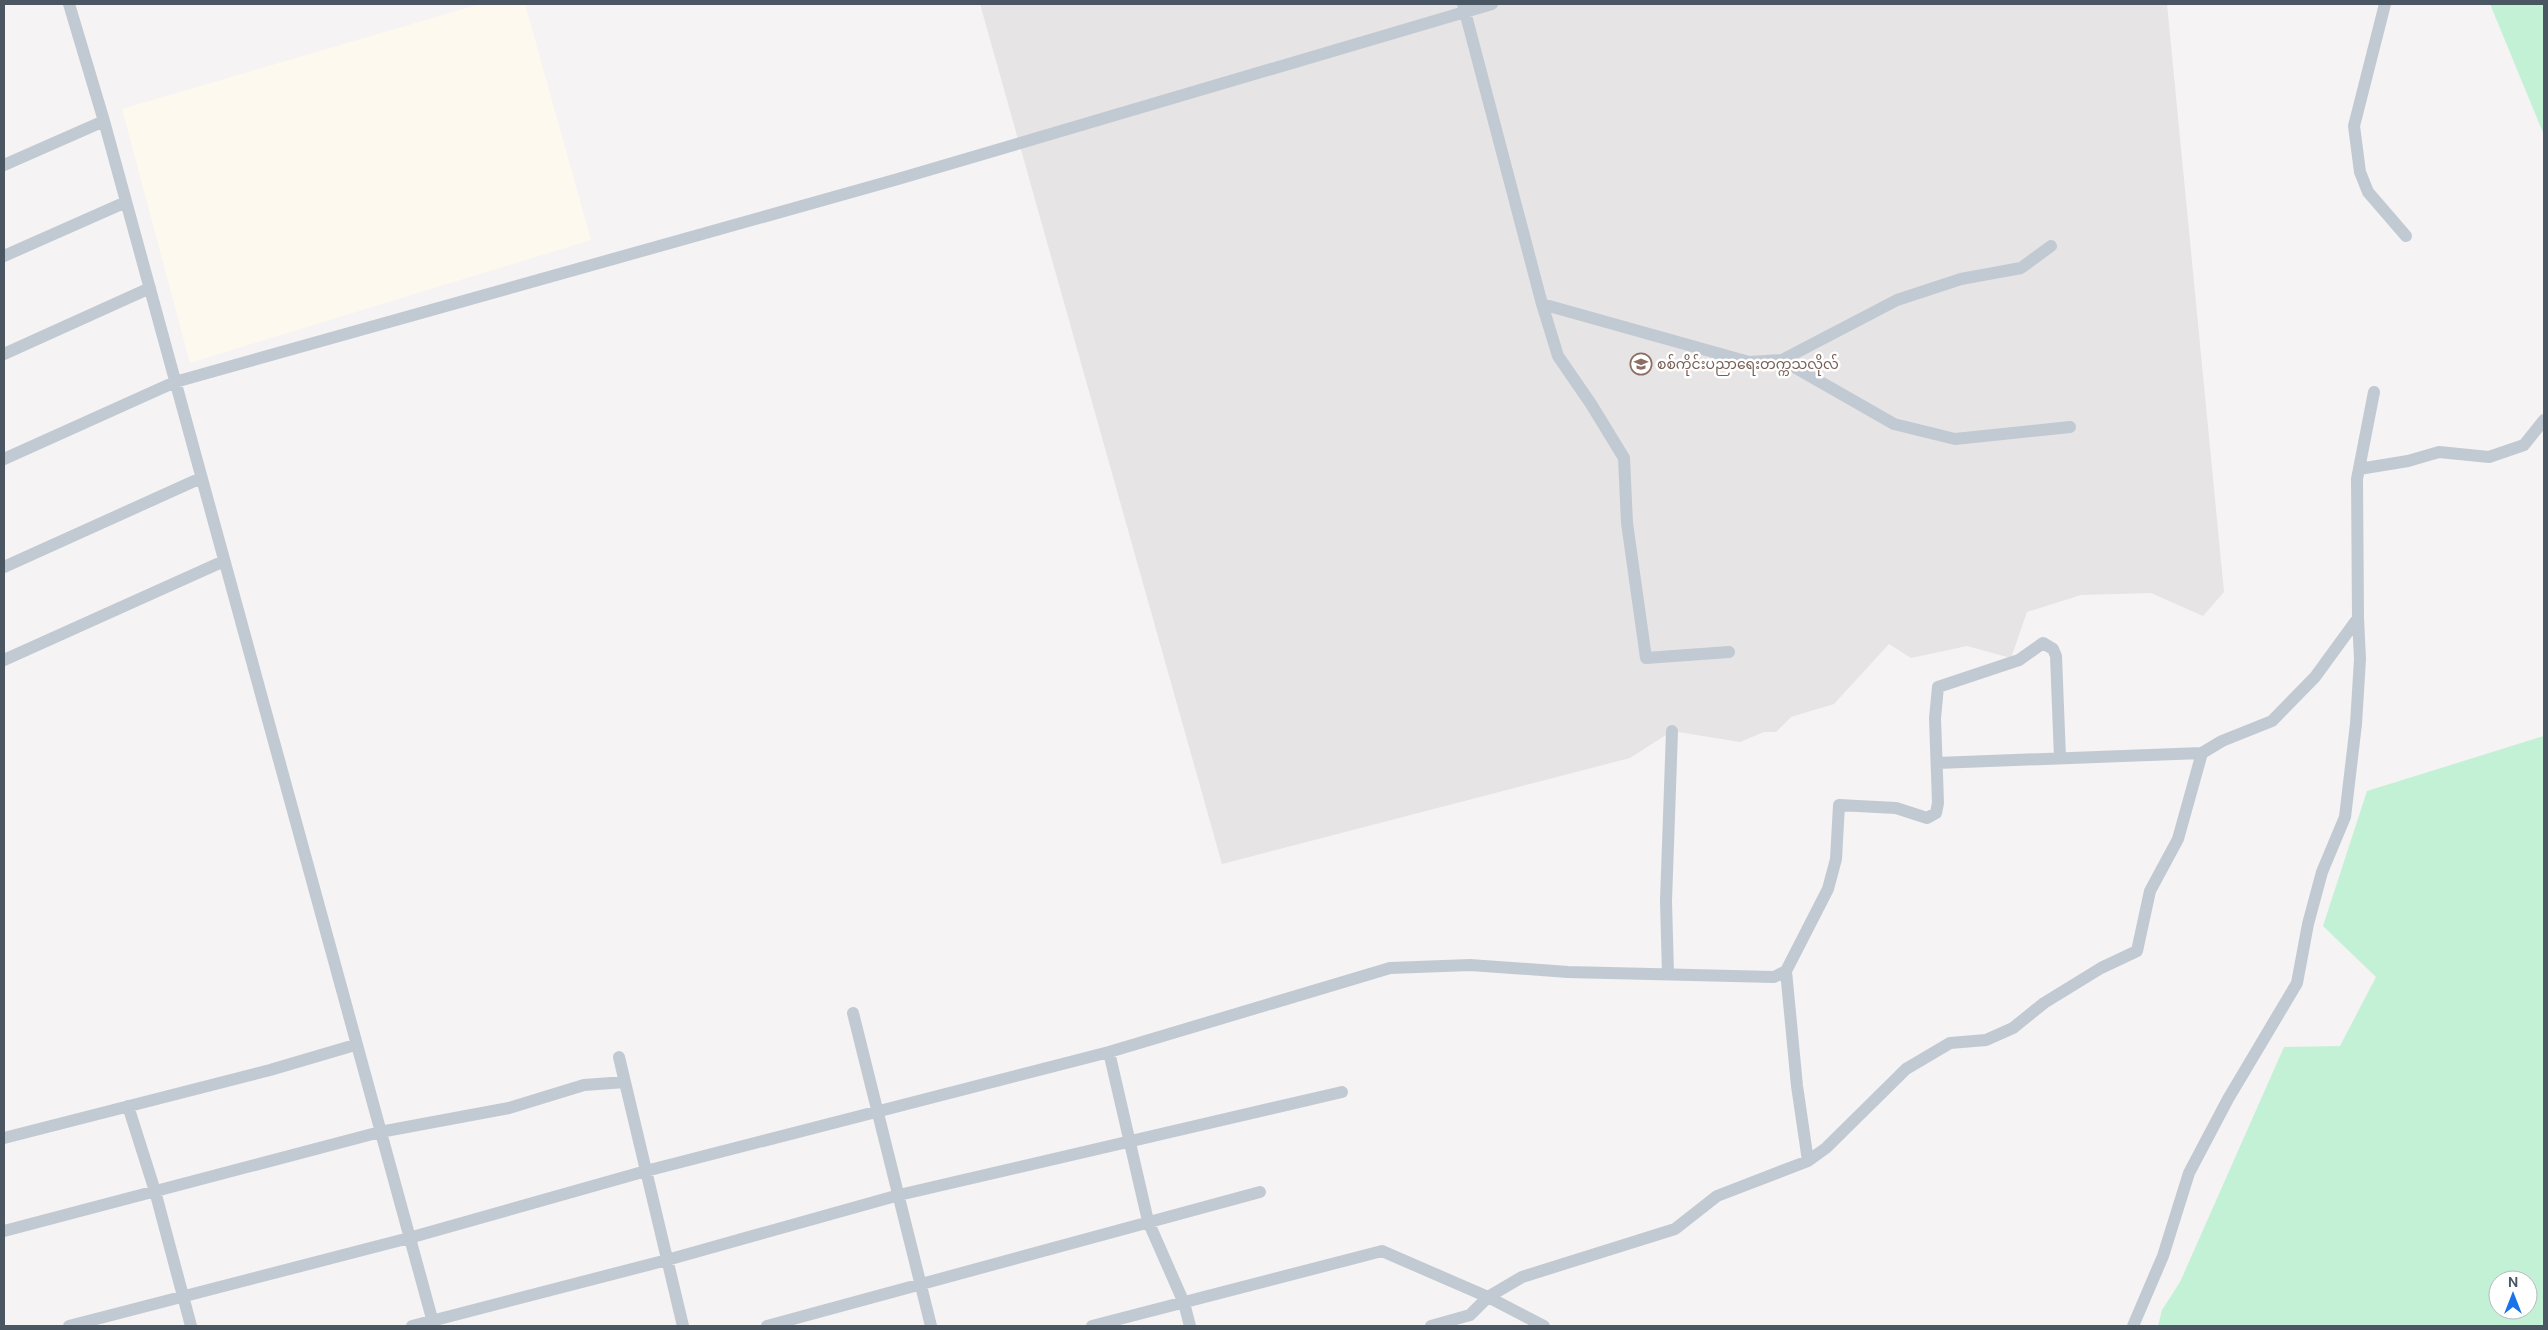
<svg xmlns="http://www.w3.org/2000/svg" width="2548" height="1330" viewBox="0 0 2548 1330" font-family="'DM Sans','Noto Sans Myanmar',sans-serif">
	<rect width="100%" height="100%" fill="#f5f3f3"/>
	<path fill="#fdf9ef" d="M 480,4 L 525,4 L 591,240 L 190,363 L 122,109 Z"/>
	<path fill="#e6e4e5" d="M 980,4 L 2167,4 L 2224,592 L 2203,616 L 2151,593 L 2081,595 L 2027,612 L 2011,658 L 1967,646 L 1911,658 L 1889,644 L 1834,704 L 1791,717 L 1776,732 L 1764,732 L 1740,742 L 1672,731 L 1630,758 L 1222,864 Z"/>
	<path fill="#c3f1d5" fill-rule="evenodd" d="M 2490,4 L 2544,4 L 2544,135 Z
		M 2544,736 L 2544,1326 L 2158,1326 L 2162,1310 L 2180,1282 L 2284,1047 L 2340,1046 L 2376,977 L 2323,926 L 2367,791 ZM 2498,1280 L 2528,1280 L 2528,1310 L 2498,1310 Z"/>
	<g fill="none" stroke-linecap="round" stroke-linejoin="round">
		<path stroke="#c1cad2" stroke-width="12" d="M 69,4 L 104,121 L 434,1326
			M 1463,4 L 1542,304 L 1558,356 L 1591,404 L 1624,458 L 1627,523 L 1646,658 L 1729,652
			M 2385,4 L 2354,126 L 2360,172 L 2368,192 L 2406,236
			M 4,165 L 104,121
			M 4,256 L 126,202
			M 1542,304 L 1749,362 L 1782,360 L 1897,300 L 1961,279 L 2021,268 L 2051,246
			M 4,354 L 150,288
			M 1782,360 L 1894,424 L 1955,439 L 2070,427
			M 4,459 L 175,382 L 898,179 L 1492,4
			M 2359,469 L 2408,461 L 2439,452 L 2489,457 L 2524,445 L 2544,420
			M 4,567 L 201,478
			M 4,660 L 224,561
			M 1937,763 L 2202,753
			M 1786,971 L 1797,1086 L 1808,1161
			M 1668,974 L 1666,901 L 1672,731
			M 853,1013 L 931,1326
			M 1109,1052 L 1148,1221 L 1184,1303 L 1190,1326
			M 619,1057 L 683,1326
			M 128,1106 L 155,1191 L 191,1326
			M 4,1138 L 270,1070 L 355,1045
			M 4,1231 L 380,1132 L 509,1108 L 584,1085 L 625,1082
			M 69,1326 L 409,1238 L 646,1171 L 1109,1052 L 1390,968 L 1470,965 L 1568,972 L 1774,977 L 1786,971 L 1828,889 L 1836,859 L 1839,805 L 1896,808 L 1927,818 L 1936,813 L 1938,803 L 1935,718 L 1938,687 L 2019,660 L 2043,643 L 2053,649 L 2056,656 L 2060,758
			M 412,1326 L 667,1260 L 899,1195 L 1342,1092
			M 767,1326 L 1260,1192
			M 1092,1326 L 1382,1251 L 1488,1297 L 1544,1326
			M 1431,1326 L 1470,1315 L 1488,1297 L 1522,1277 L 1675,1229 L 1717,1196 L 1808,1161 L 1826,1148 L 1906,1069 L 1950,1043 L 1986,1040 L 2013,1028 L 2044,1003 L 2101,968 L 2137,951 L 2150,891 L 2178,839 L 2202,753 L 2222,741 L 2272,721 L 2315,677 L 2358,618 L 2357,479 L 2374,392
			M 2133,1326 L 2163,1256 L 2189,1173 L 2228,1099 L 2297,983 L 2308,924 L 2322,872 L 2345,817 L 2356,724 L 2360,659 L 2358,618"/>
	</g>
	<defs>
		<g id="university-ring" transform="scale(1.125)"><circle r="9.5" fill="#fff" stroke="#8d6e63" stroke-width="1.5"/><path d="M0-5L7-2L0 1L-7-2ZM-4 1L0 2.5L4 1V4Q0 6-4 4Z" fill="#8d6e63"/></g>
	</defs>
	<g fill-rule="evenodd">
		<use href="#university-ring" x="1641" y="364"/>
	</g>
	<g text-anchor="middle" stroke-width="5" stroke-linejoin="round" paint-order="stroke">
		<g font-size="14" fill="#785e54" stroke="#fff" text-anchor="start">
			<text x="1657" y="369">စစ်ကိုင်းပညာရေးတက္ကသလိုလ်</text>
		</g>
	</g>
	<rect width="2548" height="1330" fill="none" stroke="#4a5661" stroke-width="10"/>
	<g transform="translate(2513 1295)"><circle r="24" fill="#ffffff" stroke="#b7bbc0"/>
	<path d="M0-4L9 19L0 12L-9 19Z" fill="#1a73e8"/>
	<text y="-8" font-size="14" font-weight="bold" text-anchor="middle" fill="#4a5661">N</text>
	</g>
</svg>
